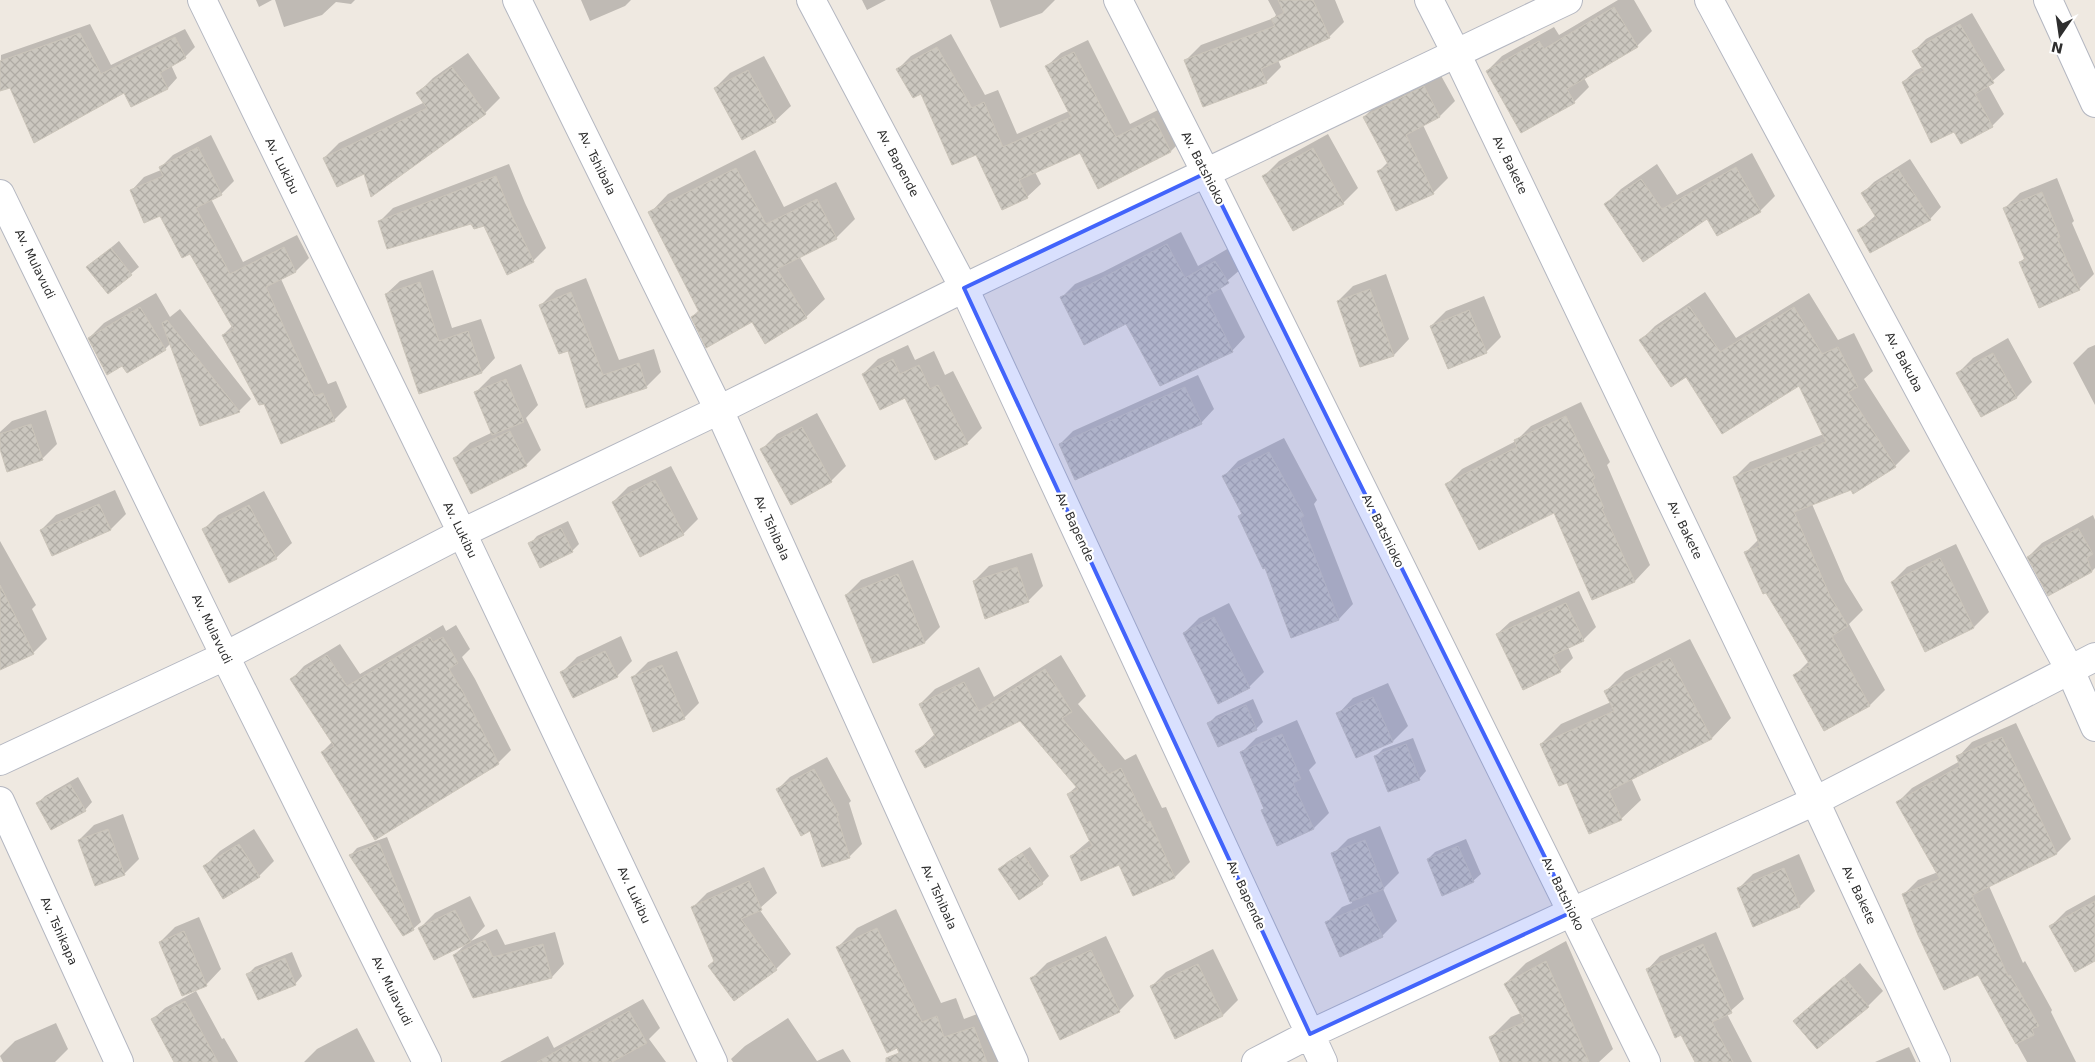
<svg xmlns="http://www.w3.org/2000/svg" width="2095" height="1062" viewBox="0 0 2095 1062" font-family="'DejaVu Sans',sans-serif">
	<defs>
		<pattern id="building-cross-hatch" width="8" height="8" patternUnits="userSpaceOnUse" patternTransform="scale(1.25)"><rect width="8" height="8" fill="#cbc7bf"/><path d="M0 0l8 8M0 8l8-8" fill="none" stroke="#afaba4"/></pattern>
	</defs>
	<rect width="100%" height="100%" fill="#efe9e1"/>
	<path fill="#0003" d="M 256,0 L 272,0 L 259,7 Z
		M 275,0 L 355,0 L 351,4 L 336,2 L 322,15 L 284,27 Z
		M 581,0 L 631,0 L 625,6 L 590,21 Z
		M 862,0 L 886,0 L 867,10 Z
		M 990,0 L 1055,0 L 1042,13 L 1000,28 Z
		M 1268,0 L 1335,0 L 1344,22 L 1329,37 L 1278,60 L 1281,67 L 1266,82 L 1186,60 L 1201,45 L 1274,18 L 1276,15 Z
		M 1618,0 L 1634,0 L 1652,31 L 1637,46 L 1584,78 L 1589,87 L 1574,102 L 1487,71 L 1502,56 L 1554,27 L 1559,35 Z
		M 1972,13 L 2005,70 L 1988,85 L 2004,114 L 1992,126 L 1955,130 L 1903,82 L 1916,70 L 1923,67 L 1914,51 L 1926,39 Z
		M 90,24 L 111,65 L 185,29 L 195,47 L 185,57 L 171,65 L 177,78 L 168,88 L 124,91 L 11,86 L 0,89 L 1,55 Z
		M 951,34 L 985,95 L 998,90 L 1017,134 L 1069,111 L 1047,66 L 1061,53 L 1088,40 L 1130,124 L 1168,105 L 1184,138 L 1171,151 L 1099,187 L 1080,151 L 1035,172 L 1041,184 L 1027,197 L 977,153 L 922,92 L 898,69 L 911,56 Z
		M 468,53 L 500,98 L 485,113 L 372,195 L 365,172 L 324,158 L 339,143 L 425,102 L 418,93 L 433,78 Z
		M 764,56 L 791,106 L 775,121 L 743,138 L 715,88 L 730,73 Z
		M 1439,72 L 1455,101 L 1440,116 L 1423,125 L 1448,178 L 1433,193 L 1379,171 L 1388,162 L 1364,117 L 1379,102 Z
		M 1328,134 L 1358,188 L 1343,203 L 1264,176 L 1279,161 Z
		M 211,135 L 234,181 L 221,194 L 211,199 L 243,262 L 297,235 L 309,258 L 296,271 L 281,279 L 328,384 L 336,381 L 347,407 L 334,420 L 264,402 L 223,335 L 233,325 L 190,252 L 161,214 L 132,190 L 144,177 L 161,170 L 160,168 L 173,155 Z
		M 755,150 L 784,207 L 836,182 L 855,219 L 836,238 L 799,256 L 825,299 L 806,317 L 752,320 L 692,317 L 699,310 L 650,213 L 668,194 Z
		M 1752,153 L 1775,196 L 1760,211 L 1708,218 L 1606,204 L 1621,189 L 1657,164 L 1677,195 Z
		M 1910,159 L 1941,207 L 1930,219 L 1859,230 L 1876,215 L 1862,194 L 1874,182 Z
		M 509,164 L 525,203 L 546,248 L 533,261 L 507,273 L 484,224 L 472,222 L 380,221 L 393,208 Z
		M 2057,178 L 2074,221 L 2072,223 L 2094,274 L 2079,289 L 2020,262 L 2025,258 L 2005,208 L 2020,193 Z
		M 1181,232 L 1198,266 L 1229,248 L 1241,269 L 1220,287 L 1245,337 L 1232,351 L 1126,322 L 1061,298 L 1075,284 L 1103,272 Z
		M 119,241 L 139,267 L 108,293 L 88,267 Z
		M 433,270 L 452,328 L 481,319 L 495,358 L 482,372 L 420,392 L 386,294 L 400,281 Z
		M 1386,274 L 1409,339 L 1394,355 L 1361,366 L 1338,301 L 1353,286 Z
		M 586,278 L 619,360 L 654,349 L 661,372 L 646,387 L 586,406 L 568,349 L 541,305 L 556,290 Z
		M 1705,292 L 1736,338 L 1809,293 L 1838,340 L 1854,333 L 1873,371 L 1864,379 L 1910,451 L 1895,466 L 1853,492 L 1851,489 L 1812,504 L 1845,581 L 1863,610 L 1849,624 L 1885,690 L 1870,705 L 1824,729 L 1795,675 L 1809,661 L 1745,553 L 1759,539 L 1735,477 L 1750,462 L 1824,434 L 1799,384 L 1686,375 L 1640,341 L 1655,326 Z
		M 156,293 L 170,317 L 180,309 L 251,399 L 239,411 L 171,343 L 165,349 L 89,338 L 104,323 Z
		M 1484,296 L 1501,337 L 1486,352 L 1431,326 L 1446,311 Z
		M 2008,338 L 2032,382 L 2017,397 L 1982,416 L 1958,373 L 1973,358 Z
		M 908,345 L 915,360 L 934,351 L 945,375 L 953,371 L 982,428 L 967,443 L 905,396 L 863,374 L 878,359 Z
		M 2095,345 L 2095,405 L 2073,363 L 2088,348 Z
		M 521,364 L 538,405 L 526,418 L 541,450 L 526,465 L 455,458 L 470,443 L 493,432 L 476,392 L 491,377 Z
		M 1198,375 L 1214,409 L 1201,423 L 1060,444 L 1073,431 Z
		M 1581,402 L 1610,462 L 1607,465 L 1650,565 L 1635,581 L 1592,598 L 1554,511 L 1447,484 L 1462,469 L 1516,441 L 1531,426 Z
		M 46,410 L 57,444 L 42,459 L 0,445 L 0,432 L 12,421 Z
		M 817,413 L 846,466 L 831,481 L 762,449 L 777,434 Z
		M 1284,438 L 1317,500 L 1314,504 L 1353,604 L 1339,619 L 1292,636 L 1265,566 L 1240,516 L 1243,513 L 1224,476 L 1238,461 Z
		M 671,466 L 698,519 L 683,534 L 613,502 L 628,487 Z
		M 115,490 L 126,514 L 111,529 L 52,554 L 41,530 L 56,515 Z
		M 264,491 L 292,543 L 276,558 L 203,530 L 218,515 Z
		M 2093,515 L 2095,520 L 2095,568 L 2092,571 L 2028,557 L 2042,543 Z
		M 568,521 L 579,544 L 572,551 L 530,544 L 537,536 Z
		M 0,541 L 36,605 L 32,609 L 47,639 L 33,653 L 0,669 Z
		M 1956,544 L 1989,612 L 1974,627 L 1926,650 L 1892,582 L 1907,567 Z
		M 1032,553 L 1043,586 L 1028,601 L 974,581 L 989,566 Z
		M 913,560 L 940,627 L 925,642 L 874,662 L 846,595 L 861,580 Z
		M 1579,591 L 1596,627 L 1583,640 L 1568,647 L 1573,658 L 1560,671 L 1497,634 L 1510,622 Z
		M 1229,603 L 1264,672 L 1249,687 L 1184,633 L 1199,618 Z
		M 443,625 L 446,631 L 456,625 L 470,649 L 462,657 L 475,679 L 511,750 L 498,763 L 322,752 L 332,742 L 292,679 L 304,666 L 340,644 L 360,674 Z
		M 621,636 L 632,661 L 617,676 L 562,672 L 577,657 Z
		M 1690,639 L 1731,718 L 1712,738 L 1631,778 L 1641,800 L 1621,819 L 1568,781 L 1541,744 L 1561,724 L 1611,702 L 1606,691 L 1625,672 Z
		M 677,651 L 699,703 L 684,718 L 633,677 L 648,662 Z
		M 1061,655 L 1086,696 L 1078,704 L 1125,760 L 1136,754 L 1162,808 L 1166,807 L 1190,862 L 1175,877 L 1134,895 L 1119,863 L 1071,856 L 1091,839 L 1068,794 L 1077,786 L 1021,719 L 917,751 L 935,734 L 920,704 L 935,689 L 979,667 L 994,697 Z
		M 1388,683 L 1408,726 L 1393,741 L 1357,757 L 1338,714 L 1353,698 Z
		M 1253,699 L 1263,722 L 1256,729 L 1209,723 L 1216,716 Z
		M 1297,720 L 1316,763 L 1309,770 L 1329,813 L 1314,828 L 1262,810 L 1265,808 L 1241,753 L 1256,738 Z
		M 2016,723 L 2071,839 L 2057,853 L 1989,886 L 2023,963 L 2025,961 L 2052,1010 L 2051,1012 L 2076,1062 L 2027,1062 L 1978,974 L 1903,895 L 1918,880 L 1938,872 L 1898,802 L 1912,788 L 1960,761 L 1958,757 L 1972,742 Z
		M 1413,738 L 1426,771 L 1419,779 L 1375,757 L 1383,749 Z
		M 827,757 L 851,801 L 849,803 L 862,844 L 849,857 L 810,829 L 777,790 L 790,777 Z
		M 78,777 L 92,802 L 85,810 L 38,803 L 45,796 Z
		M 123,814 L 139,859 L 124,874 L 79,840 L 94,825 Z
		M 1380,826 L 1399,873 L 1383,889 L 1397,921 L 1382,936 L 1327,922 L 1342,907 L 1352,903 L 1333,854 L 1348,839 Z
		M 254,829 L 274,861 L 259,876 L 205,866 L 220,851 Z
		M 387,837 L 421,922 L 413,929 L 350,856 L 357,848 Z
		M 1466,839 L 1481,874 L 1473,881 L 1428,859 L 1435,852 Z
		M 1030,847 L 1049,876 L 1042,883 L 1000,869 L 1007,862 Z
		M 1799,854 L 1815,891 L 1800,906 L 1754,925 L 1738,889 L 1753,874 Z
		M 764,867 L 777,893 L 759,909 L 791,954 L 776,969 L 734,999 L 692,908 L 707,893 Z
		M 2095,895 L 2095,960 L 2051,926 L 2066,911 Z
		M 470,896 L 485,926 L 471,941 L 497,929 L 505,945 L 555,932 L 564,964 L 552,977 L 473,996 L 454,955 L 466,944 L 420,928 L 435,913 Z
		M 896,909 L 941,1003 L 956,998 L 964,1019 L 993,1008 L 1006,1062 L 904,1062 L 898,1046 L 838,947 L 857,928 Z
		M 199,917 L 221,969 L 206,985 L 160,942 L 175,927 Z
		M 1716,932 L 1744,999 L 1727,1014 L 1752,1062 L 1697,1062 L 1648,969 L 1660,956 Z
		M 1106,936 L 1134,996 L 1119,1011 L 1032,978 L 1047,963 Z
		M 1566,941 L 1613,1049 L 1599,1062 L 1501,1062 L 1490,1038 L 1511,1017 L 1521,1013 L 1505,984 L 1526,963 Z
		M 1213,949 L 1238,1000 L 1223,1015 L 1176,1037 L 1151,987 L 1166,972 Z
		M 292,952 L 302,976 L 295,984 L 248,974 L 255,967 Z
		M 1860,963 L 1883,991 L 1868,1006 L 1818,1048 L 1794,1021 Z
		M 196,991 L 222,1039 L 224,1038 L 238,1062 L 178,1062 L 154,1018 L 165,1008 Z
		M 643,999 L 660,1028 L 649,1039 L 666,1062 L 500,1062 L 548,1036 L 554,1048 Z
		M 788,1018 L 817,1061 L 843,1049 L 851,1062 L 733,1062 L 731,1059 L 745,1046 Z
		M 56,1023 L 68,1049 L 55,1062 L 3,1062 L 0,1056 L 15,1041 Z
		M 357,1028 L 375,1062 L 304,1062 L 317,1049 Z
		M 1909,1047 L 1916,1062 L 1875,1062 Z"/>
	<path fill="url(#building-cross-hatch)" stroke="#cbc5ba" d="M 1278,0 L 1313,0 L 1330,38 L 1261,69 L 1267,83 L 1203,107 L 1184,60 L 1275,26 L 1271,19 L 1284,13 Z
		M 1614,7 L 1638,47 L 1567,89 L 1575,103 L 1521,133 L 1486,71 L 1539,41 L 1544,49 Z
		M 1960,24 L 1994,83 L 1975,94 L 1993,127 L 1961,144 L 1954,132 L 1931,143 L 1902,82 L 1924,71 L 1912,51 Z
		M 80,33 L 101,74 L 175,37 L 186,58 L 160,73 L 168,89 L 131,107 L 124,93 L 34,143 L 10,88 L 0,91 L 0,61 Z
		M 937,47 L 972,108 L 984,102 L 1003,147 L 1071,117 L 1045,66 L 1074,52 L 1116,137 L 1154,118 L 1171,152 L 1098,189 L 1080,153 L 1019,180 L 1028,198 L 1002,210 L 976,155 L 952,165 L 921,94 L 913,98 L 896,69 Z
		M 452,67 L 486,114 L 371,197 L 364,174 L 337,187 L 323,158 L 427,108 L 416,93 Z
		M 748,70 L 776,122 L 742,140 L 714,88 Z
		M 1424,86 L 1440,117 L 1406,135 L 1434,194 L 1396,211 L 1377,171 L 1389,166 L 1363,117 Z
		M 198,147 L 222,195 L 196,208 L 230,274 L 284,247 L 296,272 L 266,287 L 315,396 L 323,393 L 335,421 L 281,444 L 264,404 L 259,405 L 222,335 L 234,330 L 190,254 L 182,258 L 160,216 L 144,223 L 130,190 L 163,176 L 159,167 Z
		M 1313,148 L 1344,204 L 1293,231 L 1262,176 Z
		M 1736,167 L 1761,212 L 1717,236 L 1707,219 L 1643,262 L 1604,204 L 1641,179 L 1662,209 Z
		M 736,168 L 766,224 L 817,199 L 837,239 L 777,269 L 807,318 L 765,344 L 752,322 L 706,348 L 691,317 L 699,312 L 648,212 Z
		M 1898,169 L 1931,220 L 1870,253 L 1857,230 L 1877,219 L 1861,193 Z
		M 496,176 L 512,216 L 534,262 L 507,275 L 484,226 L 474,229 L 471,224 L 387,249 L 378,221 Z
		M 2042,192 L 2060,237 L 2057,238 L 2080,290 L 2039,308 L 2019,262 L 2025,260 L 2003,208 Z
		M 1167,244 L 1185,278 L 1215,261 L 1229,283 L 1206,297 L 1233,352 L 1160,386 L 1126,324 L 1084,345 L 1060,297 L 1089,285 Z
		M 111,248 L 132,275 L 108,294 L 86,267 Z
		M 420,282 L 439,341 L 468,331 L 482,373 L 419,394 L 385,294 Z
		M 1370,289 L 1394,356 L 1360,367 L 1337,301 Z
		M 571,292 L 603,375 L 639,363 L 647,388 L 586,408 L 568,351 L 559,354 L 539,305 Z
		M 1689,306 L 1720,352 L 1794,307 L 1822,354 L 1838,347 L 1858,387 L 1848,392 L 1896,467 L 1853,494 L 1851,490 L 1794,512 L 1830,596 L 1848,626 L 1832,636 L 1870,706 L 1824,731 L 1793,675 L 1810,665 L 1766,593 L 1763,594 L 1744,552 L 1760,546 L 1733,477 L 1826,442 L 1799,386 L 1722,434 L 1686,377 L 1671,387 L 1639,340 Z
		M 140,307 L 166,350 L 127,373 L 122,366 L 107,375 L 88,338 Z
		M 1469,310 L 1487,353 L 1448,369 L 1430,326 Z
		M 167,320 L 240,412 L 200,426 L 162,323 Z
		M 1993,353 L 2017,398 L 1981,417 L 1956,373 Z
		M 893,359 L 900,374 L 919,365 L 930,389 L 938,385 L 968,444 L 935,460 L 905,398 L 880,410 L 862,374 Z
		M 506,379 L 524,422 L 492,435 L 474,392 Z
		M 1185,387 L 1202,424 L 1075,480 L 1059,444 Z
		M 1566,416 L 1595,478 L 1592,480 L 1604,508 L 1602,509 L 1635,582 L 1592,600 L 1554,513 L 1479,550 L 1445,484 L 1517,447 L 1514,440 Z
		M 31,424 L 43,460 L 7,472 L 0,449 L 0,434 Z
		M 802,427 L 832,482 L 791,505 L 760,449 Z
		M 510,431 L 527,466 L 471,494 L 453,458 Z
		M 1269,452 L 1304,516 L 1300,518 L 1339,620 L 1291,638 L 1265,568 L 1263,569 L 1238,516 L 1242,514 L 1222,476 Z
		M 655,480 L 684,535 L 640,557 L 612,502 Z
		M 99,504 L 111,530 L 52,556 L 40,530 Z
		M 249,505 L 277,559 L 229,583 L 202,529 Z
		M 561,528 L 573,552 L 540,568 L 528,543 Z
		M 2078,528 L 2093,554 L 2087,558 L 2092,572 L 2048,596 L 2027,557 Z
		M 1940,558 L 1974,628 L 1925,652 L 1891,582 Z
		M 1017,567 L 1029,602 L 985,619 L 973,581 Z
		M 898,574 L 925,643 L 873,663 L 845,595 Z
		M 0,585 L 34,654 L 0,670 Z
		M 1566,603 L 1584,641 L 1553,655 L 1561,672 L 1523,690 L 1496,634 Z
		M 1214,617 L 1250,688 L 1218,704 L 1183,633 Z
		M 430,637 L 433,642 L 443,637 L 458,663 L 449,669 L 463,692 L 499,764 L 375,840 L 321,752 L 334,746 L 290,679 L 327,655 L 347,686 Z
		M 605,651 L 618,677 L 573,698 L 560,672 Z
		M 1670,658 L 1712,739 L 1609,791 L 1622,820 L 1589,834 L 1567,783 L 1559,786 L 1540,744 L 1614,711 L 1604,691 Z
		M 662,665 L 685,719 L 653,732 L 631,677 Z
		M 1045,669 L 1072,712 L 1062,718 L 1109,774 L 1121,768 L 1147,823 L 1150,821 L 1175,878 L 1133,896 L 1119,865 L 1081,881 L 1070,856 L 1092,846 L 1067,794 L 1078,789 L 1020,721 L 925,768 L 915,751 L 936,738 L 919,704 L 964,682 L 979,711 Z
		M 1373,697 L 1393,742 L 1356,758 L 1336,713 Z
		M 1246,705 L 1257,730 L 1218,747 L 1207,723 Z
		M 1282,734 L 1301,779 L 1293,783 L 1314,829 L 1277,846 L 1261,810 L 1264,809 L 1240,752 Z
		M 2002,737 L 2057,854 L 1972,895 L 2008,976 L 2010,975 L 2039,1026 L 2032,1029 L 2034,1035 L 2016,1044 L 1978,975 L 1944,990 L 1918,935 L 1902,894 L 1940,879 L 1896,802 L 1960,766 L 1956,756 Z
		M 1406,744 L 1420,780 L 1388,792 L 1374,756 Z
		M 814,769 L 839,815 L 837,816 L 850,858 L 822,867 L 810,831 L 801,836 L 776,789 Z
		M 70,784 L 86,811 L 51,830 L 36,803 Z
		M 108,829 L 125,875 L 95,886 L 78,840 Z
		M 1365,840 L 1384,889 L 1350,902 L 1331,853 Z
		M 379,843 L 414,930 L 403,936 L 349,855 Z
		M 239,844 L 260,877 L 223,899 L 203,866 Z
		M 1458,846 L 1474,882 L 1442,896 L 1427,859 Z
		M 1022,853 L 1043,884 L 1019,900 L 998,869 Z
		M 1784,868 L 1800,907 L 1753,927 L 1737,888 Z
		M 749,881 L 762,910 L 741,919 L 777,970 L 734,1001 L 708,966 L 714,961 L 691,907 Z
		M 2095,901 L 2095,961 L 2075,972 L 2049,926 Z
		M 1368,904 L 1383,937 L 1340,957 L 1325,922 Z
		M 455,910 L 471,942 L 434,960 L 418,928 Z
		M 877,928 L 922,1022 L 937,1016 L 944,1037 L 974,1027 L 987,1062 L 886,1062 L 886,1058 L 899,1053 L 897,1048 L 887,1053 L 836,947 Z
		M 184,931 L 207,986 L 182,996 L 159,942 Z
		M 485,940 L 493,957 L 543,944 L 552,978 L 473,998 L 453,955 Z
		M 1703,944 L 1732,1013 L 1712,1022 L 1733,1062 L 1695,1062 L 1681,1035 L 1675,1038 L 1646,969 Z
		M 1091,950 L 1120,1012 L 1060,1040 L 1030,978 Z
		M 285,958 L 296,985 L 258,1000 L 246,974 Z
		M 1546,961 L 1589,1062 L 1500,1062 L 1489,1037 L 1525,1022 L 1504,984 Z
		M 1198,964 L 1223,1016 L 1175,1039 L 1150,986 Z
		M 1844,977 L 1869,1007 L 1817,1049 L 1793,1021 Z
		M 185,1001 L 218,1062 L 174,1062 L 151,1019 Z
		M 629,1011 L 647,1043 L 612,1062 L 537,1062 Z"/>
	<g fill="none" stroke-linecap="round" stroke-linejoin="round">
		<g stroke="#b4b7c1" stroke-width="30">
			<path id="minor" d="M 202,0 L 462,533 L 713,1062
				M 517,0 L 719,410 L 1014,1062
				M 811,0 L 964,288 L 1323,1062
				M 1118,0 L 1206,173 L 1646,1062
				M 1429,0 L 1456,53 L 1815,801 L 1936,1062
				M 1709,0 L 2070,670 L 2095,727
				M 2048,0 L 2095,103
				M 0,194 L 225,656 L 427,1062
				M 0,761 L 225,656 L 462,533 L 719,410 L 964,288 L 1568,0
				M 0,801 L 119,1062
				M 1256,1062 L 1310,1034 L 1572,912 L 1815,801 L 2095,657"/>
		</g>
		<use href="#minor" stroke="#fff" stroke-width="28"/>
	</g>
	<path fill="#4264fb" fill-opacity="0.2" stroke="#4264fb" stroke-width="4" stroke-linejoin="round" d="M 1206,173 L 1572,912 L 1310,1034 L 964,288 Z"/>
	<g text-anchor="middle" stroke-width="4.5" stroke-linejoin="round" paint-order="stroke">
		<g font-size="12" fill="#2e2e2e" stroke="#fff">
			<text transform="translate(597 163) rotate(64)" y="4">Av. Tshibala</text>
			<text transform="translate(898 163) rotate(62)" y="4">Av. Bapende</text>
			<text transform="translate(1510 165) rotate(64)" y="4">Av. Bakete</text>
			<text transform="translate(282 166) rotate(64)" y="4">Av. Lukibu</text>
			<text transform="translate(1203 168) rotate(63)" y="4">Av. Batshioko</text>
			<text transform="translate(35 264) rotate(64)" y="4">Av. Mulavudi</text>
			<text transform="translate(1904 362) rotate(62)" y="4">Av. Bakuba</text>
			<text transform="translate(1075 527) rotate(65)" y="4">Av. Bapende</text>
			<text transform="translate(772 528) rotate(66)" y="4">Av. Tshibala</text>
			<text transform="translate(460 530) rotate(64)" y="4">Av. Lukibu</text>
			<text transform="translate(1685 530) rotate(64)" y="4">Av. Bakete</text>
			<text transform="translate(1383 531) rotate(64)" y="4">Av. Batshioko</text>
			<text transform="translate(212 629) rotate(64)" y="4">Av. Mulavudi</text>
			<text transform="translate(1563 894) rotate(64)" y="4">Av. Batshioko</text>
			<text transform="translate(634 895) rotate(65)" y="4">Av. Lukibu</text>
			<text transform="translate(1246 895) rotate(65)" y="4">Av. Bapende</text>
			<text transform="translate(1859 895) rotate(65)" y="4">Av. Bakete</text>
			<text transform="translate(939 897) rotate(66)" y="4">Av. Tshibala</text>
			<text transform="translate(59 931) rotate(66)" y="4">Av. Tshikapa</text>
			<text transform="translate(392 991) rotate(64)" y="4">Av. Mulavudi</text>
		</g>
	</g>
	<g transform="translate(2060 35) rotate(193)" stroke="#ffffff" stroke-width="4" paint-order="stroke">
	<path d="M0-4L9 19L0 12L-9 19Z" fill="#2e2e2e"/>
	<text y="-8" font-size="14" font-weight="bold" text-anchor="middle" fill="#2e2e2e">N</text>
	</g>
</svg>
